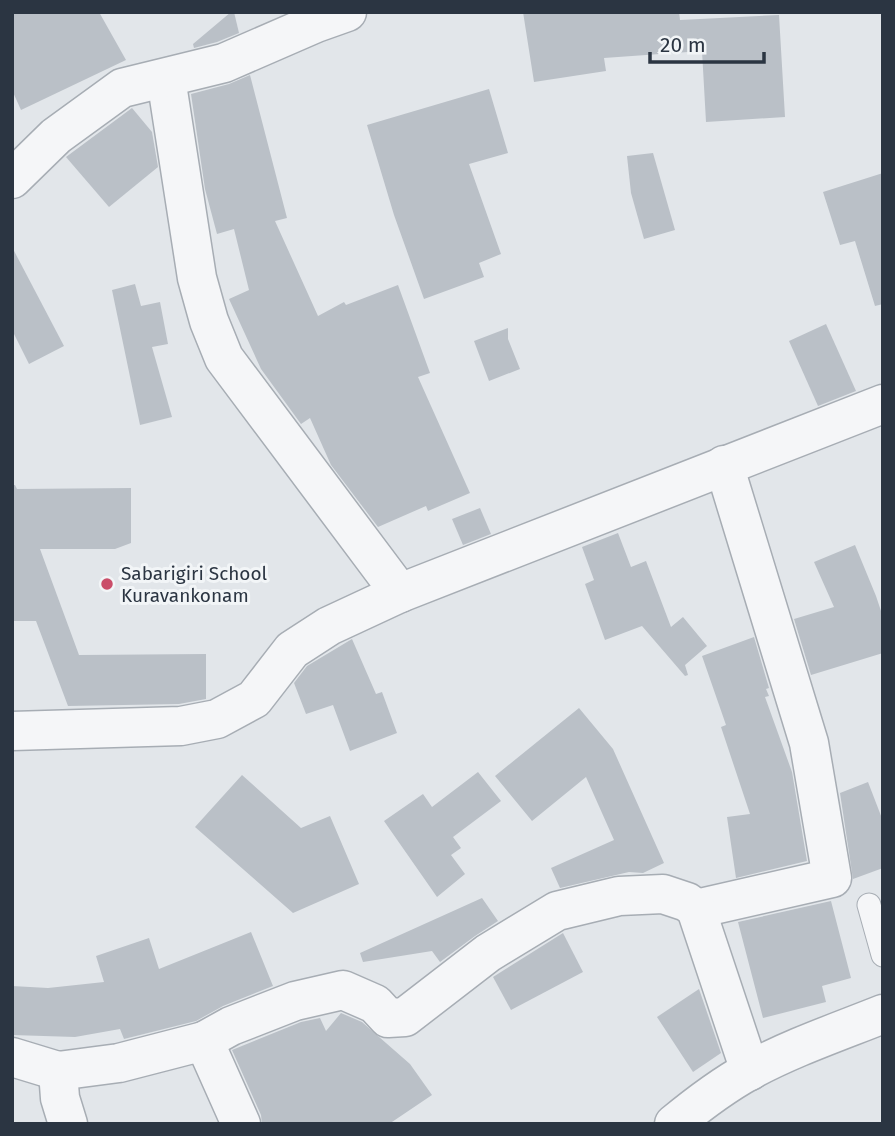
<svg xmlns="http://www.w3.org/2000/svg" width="895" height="1136" viewBox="0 0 895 1136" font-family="'Fira Sans',sans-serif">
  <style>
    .building { fill: #bac0c7 }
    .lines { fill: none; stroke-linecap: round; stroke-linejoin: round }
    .lane-casing { stroke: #a7adb4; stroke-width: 25 }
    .street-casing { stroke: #a7adb4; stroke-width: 41 }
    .lane { stroke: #f5f6f8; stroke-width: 23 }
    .street { stroke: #f5f6f8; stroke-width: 38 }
    .poi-dot { fill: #ca4d69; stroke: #f2f5f7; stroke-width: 2.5 }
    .labels { text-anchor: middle; stroke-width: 6; stroke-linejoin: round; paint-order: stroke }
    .poi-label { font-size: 19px; fill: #2b3542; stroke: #f2f5f7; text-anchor: start }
  </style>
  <rect width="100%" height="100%" fill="#e2e6ea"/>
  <!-- building -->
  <g class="building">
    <path d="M 12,12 L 99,12 L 126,60 L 21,110 L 12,90 Z"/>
    <path d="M 231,12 L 234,12 L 239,33 L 217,42 L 194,48 L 193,44 Z"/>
    <path d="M 523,12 L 679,12 L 680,20 L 779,15 L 785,117 L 706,122 L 702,51 L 604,58 L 606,71 L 534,82 Z"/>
    <path d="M 250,75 L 287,218 L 275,221 L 318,316 L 344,302 L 346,305 L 398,285 L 430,373 L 418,377 L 470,493 L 428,511 L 426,506 L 378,527 L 331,465 L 310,418 L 301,424 L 261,369 L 229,299 L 249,290 L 234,229 L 217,234 L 205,189 L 191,94 L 229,84 Z"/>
    <path d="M 489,89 L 508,153 L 469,164 L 501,254 L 479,263 L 484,277 L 424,299 L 394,215 L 367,125 Z"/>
    <path d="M 132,108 L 152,132 L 158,167 L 109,207 L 66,157 Z"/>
    <path d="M 653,153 L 675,230 L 644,239 L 631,193 L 627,156 Z"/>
    <path d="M 883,173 L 883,304 L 875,306 L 855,241 L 840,245 L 823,192 Z"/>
    <path d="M 12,247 L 64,346 L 29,364 L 12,330 Z"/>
    <path d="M 135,284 L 141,306 L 160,302 L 168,344 L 152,347 L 172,417 L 140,425 L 112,290 Z"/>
    <path d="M 826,324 L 856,391 L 818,406 L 789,341 Z"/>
    <path d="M 508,328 L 508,339 L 520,369 L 489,381 L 474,341 Z"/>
    <path d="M 12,485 L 15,485 L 17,489 L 131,488 L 131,543 L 115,549 L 40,549 L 79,655 L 206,654 L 206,699 L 179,704 L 68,706 L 36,621 L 12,621 Z"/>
    <path d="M 480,508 L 491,534 L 463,545 L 452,519 Z"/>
    <path d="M 618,533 L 631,567 L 646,561 L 671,627 L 683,617 L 707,646 L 685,665 L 688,675 L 685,676 L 642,626 L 605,640 L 585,584 L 594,580 L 582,547 Z"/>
    <path d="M 855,545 L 876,596 L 883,617 L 883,653 L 811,675 L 794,619 L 834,607 L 814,562 Z"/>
    <path d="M 754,637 L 769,688 L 766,689 L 769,696 L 765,697 L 792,772 L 807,861 L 736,878 L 727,817 L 750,814 L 721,727 L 726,725 L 702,656 Z"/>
    <path d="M 352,639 L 376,694 L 382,692 L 397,733 L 350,751 L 333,705 L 306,714 L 294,683 L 307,666 Z"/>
    <path d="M 579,708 L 613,749 L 664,863 L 643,873 L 629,872 L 560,888 L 551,868 L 614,840 L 586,777 L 532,821 L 495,776 Z"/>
    <path d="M 478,772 L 501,801 L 453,837 L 461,848 L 451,855 L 465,874 L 437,897 L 384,821 L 423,794 L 432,807 Z"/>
    <path d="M 242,775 L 301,828 L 330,816 L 359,884 L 293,913 L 195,827 Z"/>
    <path d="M 868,782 L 883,821 L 883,868 L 853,879 L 840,793 Z"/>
    <path d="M 482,898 L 498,921 L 475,936 L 440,962 L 432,951 L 363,962 L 360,953 Z"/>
    <path d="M 831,901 L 851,978 L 822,986 L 826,1002 L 763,1018 L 738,922 Z"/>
    <path d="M 251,932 L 273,986 L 223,1006 L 196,1021 L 124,1039 L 120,1029 L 75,1037 L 12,1035 L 12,986 L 48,988 L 104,982 L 96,956 L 149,938 L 159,969 Z"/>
    <path d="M 563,933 L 583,972 L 511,1010 L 493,977 Z"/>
    <path d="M 699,989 L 721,1053 L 693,1072 L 657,1017 Z"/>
    <path d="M 341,1013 L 362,1022 L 410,1064 L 432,1095 L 389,1124 L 262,1124 L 261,1115 L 232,1050 L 301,1022 L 320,1018 L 326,1031 Z"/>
  </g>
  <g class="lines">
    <!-- lane casing -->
    <g class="lane-casing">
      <path id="lane" d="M 869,905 L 883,955"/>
    </g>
    <!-- street casing -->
    <g class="street-casing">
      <g id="street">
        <path d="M 166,78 L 197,278 L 209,321 L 224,358 L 400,593"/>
        <path d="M 12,179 L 56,136 L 122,88 L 224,63 L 316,23 L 347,12"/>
        <path d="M 12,731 L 181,726 L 217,719 L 254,699 L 292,650 L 329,626 L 400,593 L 883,404"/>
        <path d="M 696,909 L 832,878 L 809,743 L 724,465"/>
        <path d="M 204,1041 L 231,1026 L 295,1001 L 343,990 L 375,1004 L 388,1018 L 405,1017 L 488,953 L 557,911 L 619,896 L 663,894 L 687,902 L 696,909 L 750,1071"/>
        <path d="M 12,1057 L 58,1071"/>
        <path d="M 68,1124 L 60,1098 L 58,1071 L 119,1063 L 204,1041 L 241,1124"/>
        <path d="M 674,1124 C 697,1105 722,1086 749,1071 C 791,1048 838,1032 883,1014"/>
      </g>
    </g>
    <!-- lane -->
    <use href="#lane" class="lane"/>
    <!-- street -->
    <use href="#street" class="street"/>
  </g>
  <!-- markers -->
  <circle class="poi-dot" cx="107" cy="584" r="7"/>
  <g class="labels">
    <!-- poi labels -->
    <g class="poi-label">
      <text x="121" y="580">Sabarigiri School<tspan x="121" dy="22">Kuravankonam</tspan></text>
    </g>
  </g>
  <!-- border -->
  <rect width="895" height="1136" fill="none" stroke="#2b3542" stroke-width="28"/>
  <!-- scale -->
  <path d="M650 52v10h114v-10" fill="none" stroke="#2b3542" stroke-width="3.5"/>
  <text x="660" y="52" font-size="21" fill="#2b3542" stroke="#f2f5f7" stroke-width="5" paint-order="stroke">20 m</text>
</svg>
